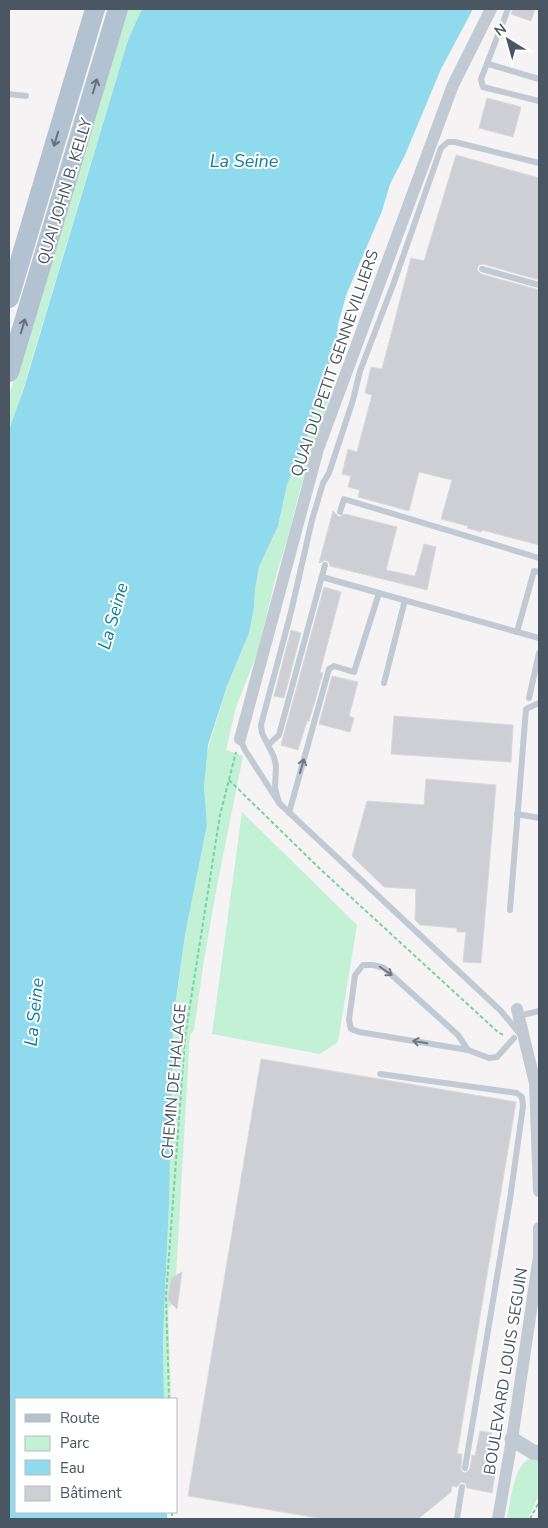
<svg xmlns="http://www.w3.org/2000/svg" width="548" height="1528" viewBox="0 0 548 1528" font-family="'Nunito Sans',sans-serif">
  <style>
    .green { fill: #c3f1d5 }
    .water { fill: #90daee }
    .building { fill: #cdcfd5; stroke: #d7d9de }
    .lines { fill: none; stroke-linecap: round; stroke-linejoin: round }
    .path { stroke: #7ad0a6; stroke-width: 2; stroke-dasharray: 4 2.5; stroke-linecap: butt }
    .service { stroke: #c1cad2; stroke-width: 6 }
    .minor { stroke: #c1cad2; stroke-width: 12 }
    .tertiary { stroke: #c1cad2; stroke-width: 15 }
    .primary { stroke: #b3c2d1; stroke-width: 20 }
    .oneway { stroke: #64717d }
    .oneway2 { stroke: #6e7983 }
    .labels { text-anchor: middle; stroke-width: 4; stroke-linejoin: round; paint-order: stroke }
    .street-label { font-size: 16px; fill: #4a5661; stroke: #fff }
    .water-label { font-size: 18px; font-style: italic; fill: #0c7c9b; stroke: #fff }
  </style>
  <rect width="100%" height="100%" fill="#f5f3f3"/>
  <!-- green -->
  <g class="green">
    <path d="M 126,9 L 143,9 L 128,40 L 17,409 L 9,430 L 9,396 Z"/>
    <path d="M 332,385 L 324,419 L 299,493 L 288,537 L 277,572 L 257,654 L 236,707 L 226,750 L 243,756 L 217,886 L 204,960 L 194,1030 L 190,1035 L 176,1275 L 171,1278 L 168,1300 L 172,1304 L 168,1309 L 171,1399 L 164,1399 L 163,1338 L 169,1204 L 172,1030 L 185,935 L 207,825 L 204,786 L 206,755 L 227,686 L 249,633 L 254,608 L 255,590 L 259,567 L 278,526 L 287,485 L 307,437 L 321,389 Z"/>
    <path d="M 242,812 L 357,925 L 338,1042 L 320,1054 L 212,1034 Z"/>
    <path d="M 531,1458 L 539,1458 L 539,1495 L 528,1519 L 507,1519 C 511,1502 513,1464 531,1458 Z"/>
  </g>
  <!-- water -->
  <path class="water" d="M 142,9 L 473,9 L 441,69 L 405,155 L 390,184 L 382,211 L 347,293 L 338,324 L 337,340 L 332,356 L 315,407 L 307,437 L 287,485 L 278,526 L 259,567 L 255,590 L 254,608 L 249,633 L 227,686 L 208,745 L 204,786 L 207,825 L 185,935 L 173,1021 L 169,1204 L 163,1338 L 164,1399 L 16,1399 L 16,1512 L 167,1512 L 167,1519 L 9,1519 L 9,430 L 23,391 L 128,40 Z"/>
  <!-- building -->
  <g class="building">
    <path d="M 513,9 L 535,9 L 531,21 L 511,14 Z"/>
    <path d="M 487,98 L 521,107 L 513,137 L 479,128 Z"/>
    <path d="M 456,155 L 539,178 L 539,280 L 483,264 L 479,265 L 477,270 L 481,274 L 539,290 L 539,545 L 482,530 L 481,532 L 467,528 L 468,526 L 441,519 L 452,480 L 419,472 L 409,511 L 358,497 L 360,490 L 348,487 L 351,476 L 342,474 L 348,449 L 357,452 L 372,395 L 365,393 L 371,367 L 382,369 L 411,258 L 424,261 Z"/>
    <path d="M 333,511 L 339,517 L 345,514 L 397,527 L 386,570 L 415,576 L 424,544 L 436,547 L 427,590 L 330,566 L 329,562 L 326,560 L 319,563 Z"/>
    <path d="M 324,587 L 341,592 L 320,672 L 323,673 L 309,721 L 307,721 L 298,750 L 281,745 Z"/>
    <path d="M 291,630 L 301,633 L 284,698 L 274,696 Z"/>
    <path d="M 332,676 L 358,682 L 349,716 L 354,718 L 350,732 L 319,724 Z"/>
    <path d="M 394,716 L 513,725 L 511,762 L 391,754 Z"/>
    <path d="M 426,779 L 496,785 L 481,963 L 463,962 L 466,932 L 457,932 L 457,928 L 420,925 L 415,920 L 416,889 L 384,887 L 352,856 L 367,801 L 424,805 Z"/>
    <path d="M 261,1059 L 516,1102 L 457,1454 L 462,1454 L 461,1470 L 464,1473 L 467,1472 L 470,1469 L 472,1455 L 475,1456 L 480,1431 L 492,1433 L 485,1472 L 495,1473 L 492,1493 L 467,1488 L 465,1483 L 461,1482 L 457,1487 L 452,1486 L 451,1492 L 418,1519 L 324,1519 L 188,1496 Z"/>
    <path d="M 182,1272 L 177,1309 L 168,1300 L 171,1278 Z"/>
  </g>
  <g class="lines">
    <!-- path -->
    <g class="path">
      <path d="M 229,780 L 318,867 L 499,1033 L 504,1035"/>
      <path d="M 169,1399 L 166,1297 L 185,1037 L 220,815 L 236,752"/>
      <path d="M 172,1512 L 172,1519"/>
      <path d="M 530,1519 L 539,1502"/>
    </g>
    <!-- service -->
    <g class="service">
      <path d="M 508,9 L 481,79 L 483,87 L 539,101"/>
      <path d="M 488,64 L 539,79"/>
      <path d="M 9,94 L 26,96"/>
      <path d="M 482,269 L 539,285"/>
      <path d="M 340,512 L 344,499 L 539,558"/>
      <path d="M 322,577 L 539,638"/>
      <path d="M 517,632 L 534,571 L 539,572"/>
      <path d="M 384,683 L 405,600"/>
      <path d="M 529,698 L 539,653"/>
      <path d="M 240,739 L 245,750 L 279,803 L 501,1011 L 520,1034"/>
      <path d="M 269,744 L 279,735 L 325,565"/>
      <path d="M 279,803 L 275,788 L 276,766 L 274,757 L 262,733 L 261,725 L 291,612 L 312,520 L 323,483 L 329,473 L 353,400 L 360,371 L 393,285 L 441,148 L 448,142 L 455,142 L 539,163"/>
      <path d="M 289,813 L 329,669 L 334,666 L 354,672 L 379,593"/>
      <path d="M 517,814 L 539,818"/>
      <path d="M 510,910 L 526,709 L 539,703"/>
      <path d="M 519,1016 L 539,1011"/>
      <path d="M 468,1050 L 458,1035 L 384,968 L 373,965 L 363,965 L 355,975 L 349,1020 L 351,1029 L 359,1032 L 468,1050 L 489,1058 L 497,1057 L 514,1038"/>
      <path d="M 380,1074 L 517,1093 L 522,1097 L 523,1106 L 510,1199 L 465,1468"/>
      <path d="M 457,1519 L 462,1487"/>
    </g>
    <!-- minor -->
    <g class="minor">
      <path d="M 240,739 L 318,449 L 453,85 L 491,9"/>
      <path d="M 517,1009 L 535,1083 L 539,1191"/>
      <path d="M 498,1519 L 512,1439 L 539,1256 L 539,1228"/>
    </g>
    <!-- tertiary -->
    <path class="tertiary" d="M 512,1439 L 533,1452 L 539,1453"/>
    <!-- primary -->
    <g class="primary">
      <path d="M 9,298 L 95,9"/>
      <path d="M 9,372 L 118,9"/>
    </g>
  </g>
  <!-- one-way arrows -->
  <defs><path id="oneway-shaft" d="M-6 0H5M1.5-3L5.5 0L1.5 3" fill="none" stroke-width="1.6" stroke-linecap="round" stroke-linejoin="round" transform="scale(1.25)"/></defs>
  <g class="oneway">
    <use href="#oneway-shaft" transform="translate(95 86) rotate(-73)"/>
    <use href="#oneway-shaft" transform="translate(56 139) rotate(107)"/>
    <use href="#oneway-shaft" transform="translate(23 326) rotate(-73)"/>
  </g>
  <g class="oneway2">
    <use href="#oneway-shaft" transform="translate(302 766) rotate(-74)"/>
    <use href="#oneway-shaft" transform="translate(386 971) rotate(35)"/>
    <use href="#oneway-shaft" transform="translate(420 1042) rotate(-170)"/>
  </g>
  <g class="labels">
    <!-- street labels -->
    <g class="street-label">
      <text transform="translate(64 191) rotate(-73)" y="6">QUAI JOHN B. KELLY</text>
      <text transform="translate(334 363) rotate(-71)" y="6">QUAI DU PETIT GENNEVILLIERS</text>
      <text transform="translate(173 1081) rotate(-85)" y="6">CHEMIN DE HALAGE</text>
      <text transform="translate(505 1371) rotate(-81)" y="6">BOULEVARD LOUIS SEGUIN</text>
    </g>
    <!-- water labels -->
    <g class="water-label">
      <text x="244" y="167">La Seine</text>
      <text transform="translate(113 616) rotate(-74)" y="6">La Seine</text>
      <text transform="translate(34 1012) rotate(-84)" y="6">La Seine</text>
    </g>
  </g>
  <!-- border -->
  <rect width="548" height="1528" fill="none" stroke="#4a5661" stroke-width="20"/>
  <!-- legend -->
  <rect x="15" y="1398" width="162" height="115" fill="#ffffff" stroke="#b7bbc0"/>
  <rect x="25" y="1414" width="25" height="8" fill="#b3c2d1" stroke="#b7bbc0"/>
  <text x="60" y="1423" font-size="15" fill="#4a5661">Route</text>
  <rect x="25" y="1436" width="25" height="15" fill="#c3f1d5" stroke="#b7bbc0"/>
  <text x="60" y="1448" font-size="15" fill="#4a5661">Parc</text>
  <rect x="25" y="1460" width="25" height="15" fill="#90daee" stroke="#b7bbc0"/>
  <text x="60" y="1473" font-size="15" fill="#4a5661">Eau</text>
  <rect x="25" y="1486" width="25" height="15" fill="#cdcfd5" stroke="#b7bbc0"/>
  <text x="60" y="1498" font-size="15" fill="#4a5661">Bâtiment</text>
  <!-- north arrow -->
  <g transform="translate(508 40) rotate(323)" stroke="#ffffff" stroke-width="4" paint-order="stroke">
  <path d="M0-4L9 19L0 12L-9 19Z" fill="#4a5661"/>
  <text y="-8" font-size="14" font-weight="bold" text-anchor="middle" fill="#4a5661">N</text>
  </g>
</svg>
